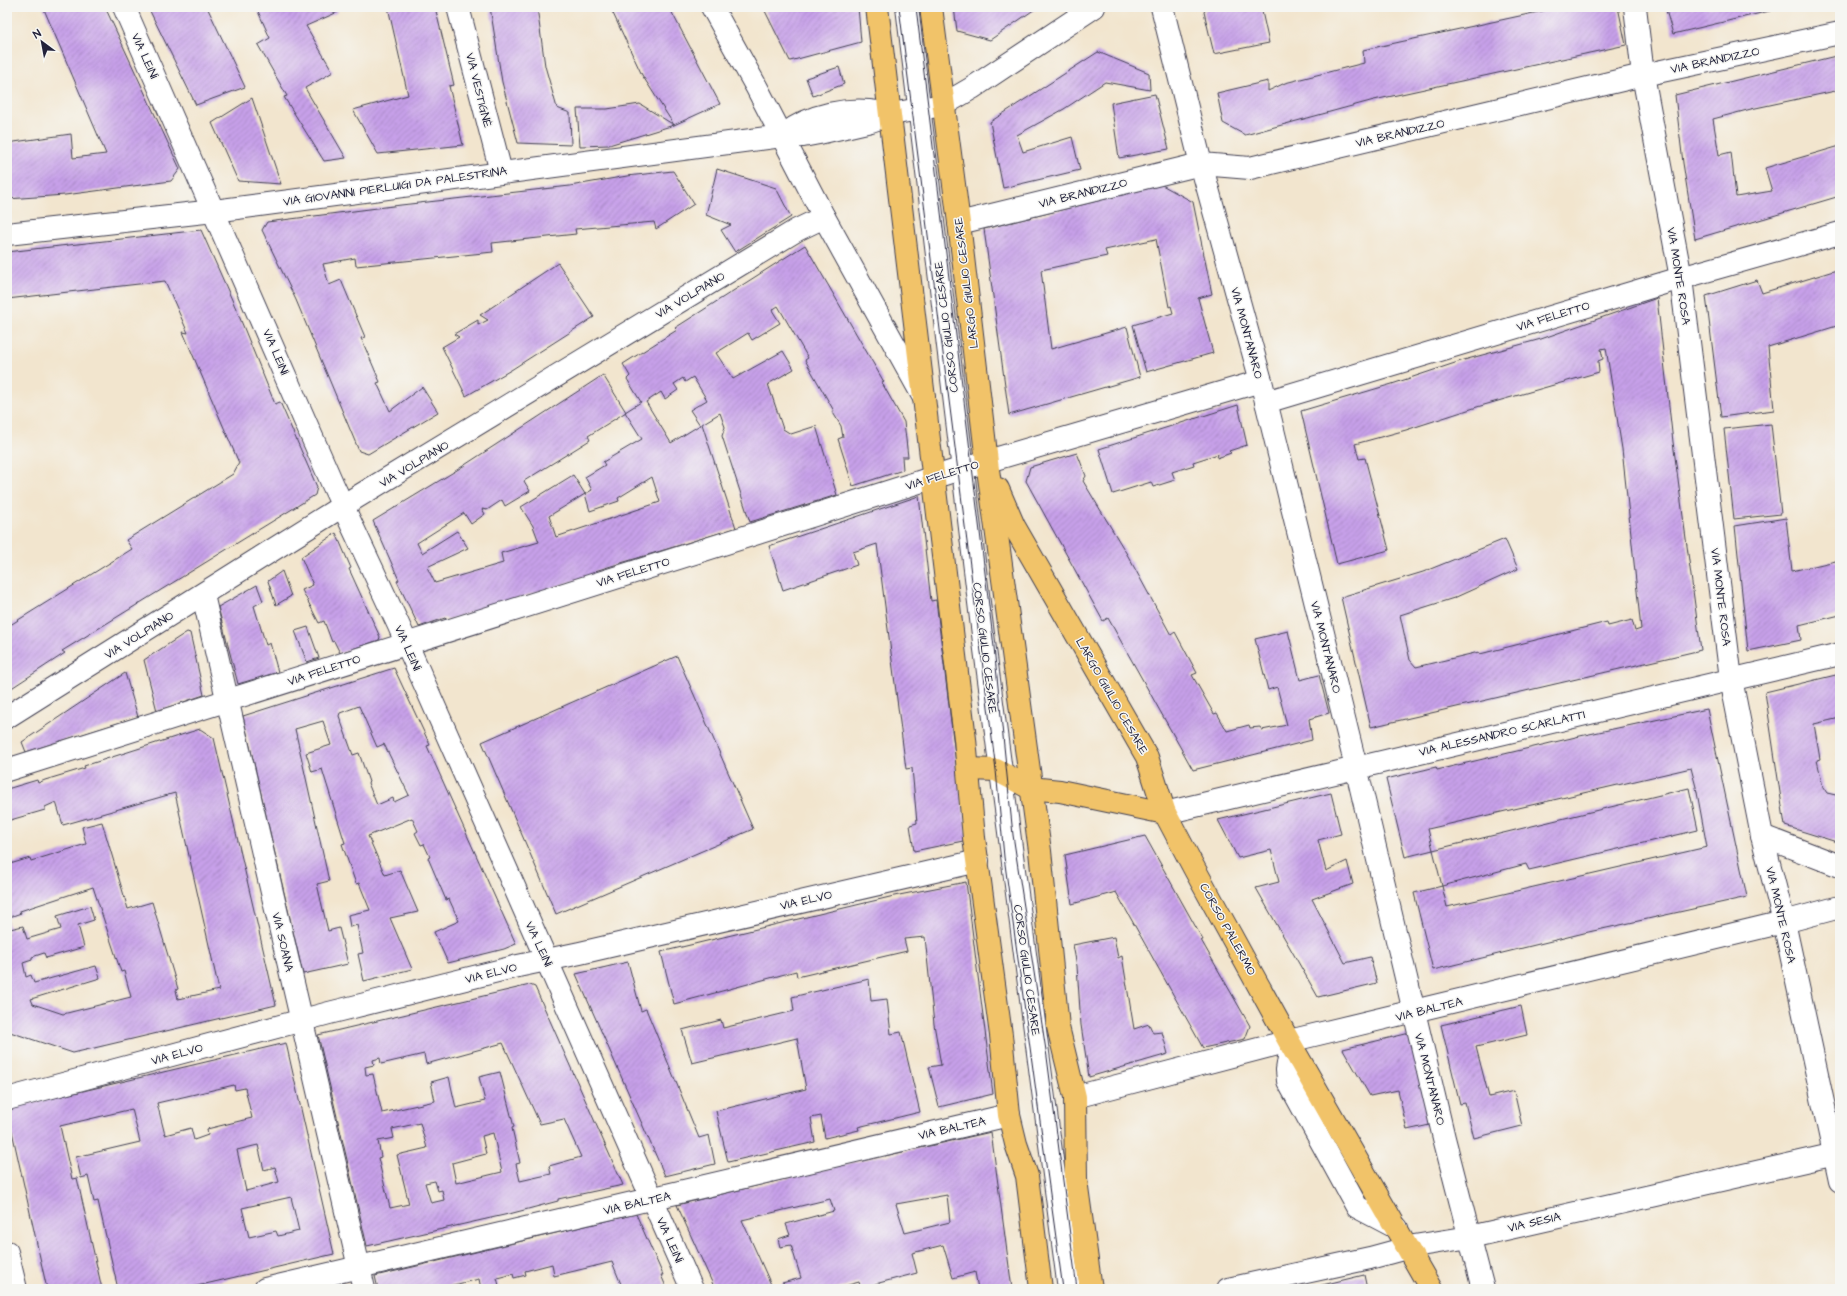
<svg xmlns="http://www.w3.org/2000/svg" width="1847" height="1296" viewBox="0 0 1847 1296" font-family="'Architects Daughter',sans-serif">
  <style>
    .building { fill: url(#building-hatch); fill-rule: evenodd }
    .lines { fill: none; stroke-linecap: round; stroke-linejoin: round }
    .minor-casing { stroke: #413f51; stroke-width: 24 }
    .major-casing { stroke: #413f51; stroke-width: 24 }
    .minor { stroke: #fff; stroke-width: 22 }
    .major { stroke: #f1c369; stroke-width: 22 }
    .tram { stroke: #22223b; stroke-width: 1 }
    .labels { text-anchor: middle; stroke-width: 3; stroke-linejoin: round; paint-order: stroke }
    .street-label { font-size: 12px; fill: #22223b; stroke: #f6f6f2 }
  </style>
  <defs>
    <pattern id="building-hatch" width="6" height="6" patternUnits="userSpaceOnUse"><rect width="6" height="6" fill="#c7a0e9"/><path d="M-1 1l2-2M0 6l6-6M5 7l2-2" fill="none" stroke="#a182be"/></pattern>
  </defs>
  <rect width="100%" height="100%" fill="#f6f6f2"/>
  <filter id="ink" filterUnits="userSpaceOnUse"><feTurbulence type="fractalNoise" baseFrequency=".025" numOctaves="2"/><feDisplacementMap in="SourceGraphic" scale="8" xChannelSelector="R" yChannelSelector="G"/><feConvolveMatrix kernelMatrix="1 2 1 2 8 2 1 2 1" color-interpolation-filters="sRGB"/></filter>
  <filter id="wash" filterUnits="userSpaceOnUse"><feTurbulence type="fractalNoise" baseFrequency=".012" numOctaves="4" result="noise"/><feDisplacementMap in="SourceGraphic" scale="16" xChannelSelector="R" yChannelSelector="G"/><feGaussianBlur stdDeviation="0.9" result="paint"/><feColorMatrix in="noise" values="0 0 0 0 0 0 0 0 0 0 0 0 0 0 0 0 0 1.4 0 .05"/><feComposite in="paint" operator="in"/></filter>
  <g filter="url(#wash)">
    <rect width="100%" height="100%" fill="#f2e5ce"/>
    <g id="blocks">
      <!-- building -->
      <g class="building">
        <path d="M 43,7 L 105,7 L 180,169 L 171,181 L 65,195 L 7,199 L 7,143 L 71,134 L 73,158 L 106,154 Z"/>
        <path d="M 148,7 L 207,7 L 245,87 L 196,105 Z"/>
        <path d="M 256,7 L 336,7 L 338,12 L 306,26 L 333,72 L 305,88 L 346,158 L 324,161 L 284,97 L 287,96 L 258,45 L 270,38 Z"/>
        <path d="M 388,7 L 435,7 L 454,85 L 449,86 L 463,145 L 378,154 L 353,110 L 408,95 Z"/>
        <path d="M 490,7 L 537,7 L 545,66 L 557,108 L 570,113 L 571,145 L 518,143 L 502,82 Z"/>
        <path d="M 610,7 L 669,7 L 720,104 L 674,125 L 609,145 L 580,146 L 577,109 L 607,109 L 640,104 L 674,125 L 642,75 Z"/>
        <path d="M 779,7 L 858,7 L 861,42 L 790,61 L 765,11 Z"/>
        <path d="M 954,7 L 1038,7 L 990,40 L 957,31 Z"/>
        <path d="M 1207,7 L 1261,7 L 1269,43 L 1214,54 L 1204,12 Z"/>
        <path d="M 1561,7 L 1618,7 L 1626,45 L 1374,100 L 1245,135 L 1223,123 L 1217,93 L 1268,81 L 1268,91 L 1285,83 L 1364,63 L 1363,50 Z"/>
        <path d="M 1665,7 L 1782,7 L 1782,8 L 1673,34 Z"/>
        <path d="M 1098,52 L 1149,73 L 1150,90 L 1105,82 L 1064,109 L 1017,135 L 1023,152 L 1072,137 L 1080,170 L 1003,188 L 990,122 Z"/>
        <path d="M 1840,55 L 1840,90 L 1751,109 L 1713,119 L 1719,155 L 1731,152 L 1736,197 L 1772,191 L 1765,168 L 1840,146 L 1840,196 L 1695,239 L 1683,163 L 1675,95 Z"/>
        <path d="M 839,67 L 844,84 L 813,96 L 806,78 Z"/>
        <path d="M 1155,94 L 1169,149 L 1119,158 L 1111,103 Z"/>
        <path d="M 252,98 L 281,184 L 238,181 L 212,123 Z"/>
        <path d="M 717,169 L 776,188 L 791,217 L 735,252 L 721,230 L 731,225 L 706,215 Z"/>
        <path d="M 673,171 L 694,204 L 656,229 L 654,222 L 575,229 L 576,234 L 492,243 L 493,252 L 356,266 L 355,258 L 323,264 L 329,285 L 341,280 L 365,337 L 361,338 L 380,382 L 377,383 L 390,411 L 422,387 L 438,412 L 368,454 L 359,451 L 296,300 L 262,230 L 267,222 L 401,205 L 570,186 L 627,176 Z"/>
        <path d="M 1162,185 L 1193,202 L 1212,294 L 1198,298 L 1213,353 L 1146,372 L 1133,325 L 1173,313 L 1171,306 L 1169,307 L 1156,239 L 1105,250 L 1107,256 L 1041,270 L 1051,349 L 1127,327 L 1140,377 L 1009,415 L 984,229 Z"/>
        <path d="M 201,230 L 237,311 L 275,404 L 280,402 L 317,487 L 315,495 L 62,651 L 65,653 L 7,691 L 7,627 L 132,549 L 126,540 L 233,474 L 239,463 L 183,332 L 188,333 L 165,281 L 7,299 L 7,252 Z"/>
        <path d="M 805,245 L 884,382 L 882,383 L 904,422 L 908,457 L 902,457 L 903,470 L 853,486 L 838,439 L 843,437 L 841,426 L 832,411 L 834,411 L 805,360 L 808,358 L 778,306 L 772,310 L 780,323 L 752,340 L 748,333 L 716,353 L 733,379 L 783,351 L 794,369 L 768,384 L 783,429 L 791,434 L 816,426 L 837,495 L 750,522 L 722,436 L 725,427 L 720,413 L 702,424 L 736,528 L 595,571 L 596,574 L 447,620 L 445,618 L 419,627 L 397,581 L 399,580 L 373,521 L 457,470 L 603,375 L 626,412 L 588,436 L 590,440 L 524,481 L 530,491 L 505,506 L 502,500 L 487,510 L 482,509 L 485,514 L 471,524 L 464,513 L 417,543 L 422,553 L 457,531 L 468,548 L 427,567 L 435,583 L 503,563 L 501,553 L 539,542 L 533,526 L 521,507 L 573,475 L 585,494 L 549,516 L 556,537 L 660,502 L 652,477 L 618,498 L 619,501 L 590,511 L 585,494 L 592,490 L 585,477 L 605,465 L 603,462 L 642,439 L 625,412 L 641,402 L 627,379 L 630,376 L 623,364 L 677,330 L 675,328 ZM 693,377 L 707,400 L 690,410 L 700,425 L 671,443 L 646,402 L 661,392 L 665,399 L 678,390 L 674,384 L 683,378 L 685,382 Z"/>
        <path d="M 558,263 L 594,317 L 511,370 L 466,396 L 442,347 L 459,337 L 454,334 L 478,320 L 478,325 L 488,320 L 480,315 Z"/>
        <path d="M 1840,269 L 1840,325 L 1768,347 L 1774,410 L 1721,417 L 1706,296 L 1757,280 L 1762,293 Z"/>
        <path d="M 1657,298 L 1673,442 L 1701,650 L 1371,727 L 1341,597 L 1423,572 L 1505,539 L 1518,569 L 1454,598 L 1400,615 L 1410,660 L 1416,667 L 1479,652 L 1480,654 L 1607,622 L 1608,626 L 1632,620 L 1635,631 L 1641,629 L 1622,449 L 1606,348 L 1601,349 L 1603,359 L 1598,361 L 1599,372 L 1477,407 L 1406,430 L 1355,444 L 1359,459 L 1365,458 L 1389,550 L 1337,564 L 1301,411 L 1392,384 L 1464,360 L 1541,339 Z"/>
        <path d="M 1238,405 L 1247,445 L 1229,451 L 1231,453 L 1217,458 L 1218,454 L 1193,462 L 1194,465 L 1172,472 L 1175,480 L 1153,487 L 1151,482 L 1113,494 L 1099,449 Z"/>
        <path d="M 1771,424 L 1781,514 L 1734,519 L 1724,429 Z"/>
        <path d="M 1077,453 L 1086,476 L 1083,481 L 1128,556 L 1171,635 L 1175,632 L 1197,673 L 1192,675 L 1214,714 L 1217,713 L 1227,731 L 1249,725 L 1250,728 L 1260,727 L 1262,730 L 1287,725 L 1277,687 L 1268,690 L 1255,639 L 1288,631 L 1300,680 L 1319,675 L 1329,713 L 1309,719 L 1312,740 L 1193,770 L 1108,618 L 1103,621 L 1026,481 L 1030,467 Z"/>
        <path d="M 919,496 L 931,601 L 936,600 L 956,763 L 968,840 L 914,851 L 910,825 L 917,823 L 912,768 L 906,769 L 877,544 L 853,552 L 857,565 L 783,590 L 769,546 Z"/>
        <path d="M 1786,518 L 1792,571 L 1840,560 L 1840,615 L 1799,625 L 1801,640 L 1748,651 L 1735,526 Z"/>
        <path d="M 336,533 L 351,568 L 349,569 L 380,637 L 379,640 L 340,653 L 334,641 L 332,642 L 324,621 L 319,623 L 302,590 L 313,585 L 301,557 Z"/>
        <path d="M 282,571 L 291,596 L 276,605 L 268,581 Z"/>
        <path d="M 257,585 L 263,601 L 254,606 L 266,645 L 270,643 L 278,672 L 238,684 L 218,607 Z"/>
        <path d="M 308,627 L 319,658 L 307,662 L 295,631 Z"/>
        <path d="M 187,632 L 190,633 L 204,695 L 157,711 L 144,660 Z"/>
        <path d="M 677,656 L 753,829 L 556,914 L 482,742 Z"/>
        <path d="M 394,668 L 430,745 L 427,746 L 516,944 L 504,949 L 448,963 L 434,932 L 459,921 L 449,899 L 446,900 L 428,858 L 430,857 L 424,844 L 421,845 L 415,833 L 418,831 L 412,818 L 368,836 L 385,875 L 400,870 L 418,912 L 390,918 L 412,969 L 364,981 L 358,954 L 363,953 L 357,925 L 350,927 L 348,915 L 370,910 L 359,883 L 356,884 L 342,844 L 345,843 L 322,769 L 312,772 L 306,753 L 331,745 L 323,721 L 295,729 L 329,881 L 317,884 L 328,931 L 339,928 L 348,964 L 303,974 L 243,716 ZM 359,706 L 377,747 L 384,744 L 409,795 L 394,802 L 393,798 L 377,805 L 368,783 L 369,782 L 359,753 L 353,755 L 339,716 L 340,713 Z"/>
        <path d="M 125,673 L 138,717 L 26,752 L 22,742 Z"/>
        <path d="M 1840,674 L 1840,718 L 1814,724 L 1820,759 L 1817,760 L 1823,787 L 1827,793 L 1840,796 L 1840,843 L 1785,826 L 1765,692 Z"/>
        <path d="M 1707,709 L 1747,897 L 1584,933 L 1433,970 L 1414,893 L 1442,886 L 1447,907 L 1707,847 L 1696,787 L 1691,768 L 1428,829 L 1433,850 L 1689,788 L 1698,830 L 1529,870 L 1526,864 L 1442,886 L 1433,850 L 1405,857 L 1386,779 L 1436,767 L 1437,770 L 1580,736 Z"/>
        <path d="M 200,729 L 214,738 L 276,1005 L 73,1053 L 7,1031 L 7,920 L 10,929 L 23,926 L 27,939 L 61,929 L 57,916 L 90,906 L 94,920 L 78,925 L 84,947 L 46,958 L 44,953 L 32,957 L 32,960 L 23,963 L 25,972 L 26,977 L 31,975 L 34,983 L 96,966 L 100,978 L 31,999 L 33,1004 L 63,1014 L 131,997 L 124,971 L 121,972 L 93,887 L 20,911 L 21,913 L 7,918 L 7,868 L 10,867 L 10,864 L 30,858 L 31,861 L 86,844 L 82,827 L 102,822 L 128,909 L 152,902 L 178,989 L 176,990 L 178,999 L 219,990 L 175,793 L 63,825 L 56,802 L 45,807 L 45,810 L 7,821 L 7,789 L 37,780 L 38,783 L 45,780 L 85,768 L 84,766 Z"/>
        <path d="M 1331,793 L 1341,834 L 1318,840 L 1326,871 L 1347,861 L 1353,884 L 1312,899 L 1345,963 L 1370,957 L 1377,983 L 1318,997 L 1256,888 L 1279,882 L 1271,850 L 1238,858 L 1218,820 Z"/>
        <path d="M 1145,836 L 1203,940 L 1201,940 L 1250,1026 L 1245,1039 L 1203,1048 L 1116,892 L 1072,904 L 1065,855 Z"/>
        <path d="M 966,882 L 993,1094 L 939,1107 L 929,1067 L 941,1065 L 934,1024 L 925,937 L 904,939 L 907,951 L 797,977 L 796,971 L 674,1004 L 661,952 L 894,896 Z"/>
        <path d="M 1114,937 L 1118,958 L 1122,956 L 1134,1029 L 1149,1024 L 1153,1033 L 1162,1032 L 1168,1054 L 1089,1077 L 1081,1025 L 1077,966 L 1073,945 Z"/>
        <path d="M 628,962 L 641,1011 L 646,1009 L 699,1138 L 709,1135 L 715,1164 L 665,1176 L 576,974 Z"/>
        <path d="M 869,979 L 871,1001 L 887,999 L 891,1034 L 901,1032 L 920,1112 L 858,1127 L 859,1130 L 825,1138 L 821,1116 L 811,1118 L 815,1142 L 728,1162 L 716,1111 L 806,1089 L 797,1038 L 692,1063 L 682,1030 L 721,1020 L 723,1028 L 794,1011 L 792,997 Z"/>
        <path d="M 530,985 L 535,987 L 623,1185 L 558,1199 L 558,1201 L 513,1213 L 367,1246 L 318,1035 ZM 503,1043 L 540,1124 L 564,1119 L 581,1157 L 549,1166 L 551,1174 L 520,1181 L 516,1164 L 520,1163 L 512,1128 L 514,1127 L 500,1072 L 479,1077 L 485,1101 L 456,1108 L 449,1077 L 431,1082 L 435,1101 L 382,1113 L 373,1074 L 366,1075 L 365,1067 L 374,1065 L 373,1060 L 380,1058 L 381,1064 L 424,1054 L 426,1064 ZM 420,1123 L 427,1148 L 397,1155 L 409,1204 L 390,1208 L 378,1158 L 381,1157 L 378,1141 L 394,1138 L 392,1129 ZM 493,1133 L 502,1172 L 456,1183 L 452,1163 L 486,1154 L 482,1136 ZM 435,1181 L 438,1191 L 442,1190 L 444,1200 L 431,1203 L 425,1183 Z"/>
        <path d="M 1521,1006 L 1527,1035 L 1476,1047 L 1489,1097 L 1514,1091 L 1522,1126 L 1474,1138 L 1465,1103 L 1460,1104 L 1441,1025 Z"/>
        <path d="M 1414,1032 L 1434,1124 L 1407,1130 L 1398,1090 L 1370,1096 L 1343,1049 Z"/>
        <path d="M 286,1043 L 334,1254 L 184,1289 L 118,1289 L 98,1201 L 94,1202 L 88,1176 L 81,1178 L 76,1157 L 140,1142 L 132,1109 L 60,1126 L 72,1179 L 77,1178 L 102,1289 L 47,1289 L 7,1109 ZM 234,1085 L 235,1090 L 245,1088 L 252,1118 L 207,1129 L 208,1135 L 194,1140 L 191,1128 L 165,1135 L 157,1103 ZM 258,1145 L 264,1170 L 275,1167 L 279,1182 L 246,1191 L 237,1150 ZM 291,1197 L 299,1231 L 278,1236 L 276,1231 L 249,1237 L 242,1208 Z"/>
        <path d="M 991,1132 L 1012,1289 L 978,1289 L 975,1272 L 953,1278 L 943,1245 L 912,1253 L 917,1273 L 875,1284 L 877,1289 L 861,1289 L 859,1282 L 834,1289 L 784,1289 L 782,1283 L 801,1278 L 791,1245 L 780,1247 L 778,1239 L 790,1235 L 786,1224 L 834,1211 L 830,1199 L 742,1220 L 773,1289 L 715,1289 L 677,1205 L 884,1155 L 885,1156 ZM 947,1195 L 950,1222 L 905,1233 L 896,1204 Z"/>
        <path d="M 636,1214 L 663,1275 L 661,1275 L 667,1289 L 623,1289 L 612,1262 L 554,1276 L 552,1264 L 525,1271 L 526,1275 L 514,1278 L 513,1274 L 497,1278 L 500,1289 L 481,1289 L 479,1279 L 449,1286 L 450,1289 L 378,1289 L 375,1276 Z"/>
        <path d="M 1364,1275 L 1367,1289 L 1310,1289 L 1310,1288 Z"/>
        <path d="M 341,1284 L 342,1289 L 323,1289 L 323,1288 Z"/>
      </g>
    </g>
  </g>
  <g filter="url(#ink)">
    <use href="#blocks" fill-opacity="0" stroke="#413f51" stroke-width="1"/>
    <g class="lines">
      <!-- minor casing -->
      <g class="minor-casing">
        <g id="minor">
          <path d="M 124,7 L 333,485 L 398,624 L 692,1289"/>
          <path d="M 458,7 L 501,172"/>
          <path d="M 712,7 L 757,88 L 824,217 L 924,398"/>
          <path d="M 907,7 L 981,619 L 1069,1289"/>
          <path d="M 1162,7 L 1201,164 L 1261,381 L 1356,767 L 1444,1138 L 1483,1289"/>
          <path d="M 1635,7 L 1643,75 L 1681,278 L 1731,679 L 1762,836 L 1784,922 L 1840,1181"/>
          <path d="M 785,134 C 810,114 848,107 879,112"/>
          <path d="M 959,223 L 1201,164 L 1250,168 L 1643,75 L 1840,33"/>
          <path d="M 7,234 L 214,211 L 782,136 L 803,136 L 819,133 L 871,121 L 891,114 L 943,105 L 972,88 L 1094,7"/>
          <path d="M 1266,402 L 1681,278 L 1840,233"/>
          <path d="M 203,595 L 364,1289"/>
          <path d="M 7,717 L 344,505 L 797,230 L 824,217"/>
          <path d="M 7,770 L 957,470 L 1261,381"/>
          <path d="M 1165,813 L 1840,654"/>
          <path d="M 1762,836 L 1840,866"/>
          <path d="M 1291,1045 L 1287,1070 L 1288,1081 L 1357,1207 L 1397,1228"/>
          <path d="M 1075,1097 L 1289,1041 L 1784,922 L 1840,907"/>
          <path d="M 7,1099 L 329,1013 L 518,966 L 580,953 L 978,861"/>
          <path d="M 7,1252 L 16,1289"/>
          <path d="M 265,1289 L 1009,1115"/>
          <path d="M 1228,1289 L 1370,1258 L 1414,1246 L 1470,1237 L 1840,1153"/>
        </g>
      </g>
      <!-- major casing -->
      <g class="major-casing">
        <g id="major">
          <path d="M 877,7 L 965,739 L 974,838 L 1001,1035 L 1009,1115 L 1016,1144 L 1027,1176 L 1041,1289"/>
          <path d="M 931,7 L 959,223 L 987,462 L 1040,851 L 1058,1027 L 1075,1097 L 1076,1180 L 1091,1289"/>
          <path d="M 998,489 L 1014,526 L 1147,757 L 1165,813 L 1194,868 L 1291,1045 L 1431,1289"/>
          <path d="M 969,769 L 996,770 L 1030,788 L 1060,791 L 1165,813"/>
        </g>
      </g>
      <!-- minor -->
      <use href="#minor" class="minor"/>
      <!-- major -->
      <use href="#major" class="major"/>
      <!-- tram -->
      <g class="tram">
        <path d="M 899,7 L 996,770 L 1004,857 L 1063,1289"/>
        <path d="M 916,7 L 994,647 L 1013,835 L 1047,1057 L 1077,1289"/>
      </g>
    </g>
  </g>
  <g class="labels">
    <!-- street labels -->
    <g class="street-label">
      <text transform="translate(145 56) rotate(66)" y="4">VIA LEINÌ</text>
      <text transform="translate(1715 60) rotate(-12)" y="4">VIA BRANDIZZO</text>
      <text transform="translate(479 90) rotate(76)" y="4">VIA VESTIGNÈ</text>
      <text transform="translate(1400 133) rotate(-13)" y="4">VIA BRANDIZZO</text>
      <text transform="translate(395 186) rotate(-8)" y="4">VIA GIOVANNI PIERLUIGI DA PALESTRINA</text>
      <text transform="translate(1083 193) rotate(-14)" y="4">VIA BRANDIZZO</text>
      <text transform="translate(1679 276) rotate(81)" y="4">VIA MONTE ROSA</text>
      <text transform="translate(966 283) rotate(-97)" y="4">LARGO GIULIO CESARE</text>
      <text transform="translate(690 295) rotate(-31)" y="4">VIA VOLPIANO</text>
      <text transform="translate(1553 316) rotate(-17)" y="4">VIA FELETTO</text>
      <text transform="translate(946 327) rotate(-97)" y="4">CORSO GIULIO CESARE</text>
      <text transform="translate(1247 333) rotate(75)" y="4">VIA MONTANARO</text>
      <text transform="translate(276 352) rotate(67)" y="4">VIA LEINÌ</text>
      <text transform="translate(414 464) rotate(-31)" y="4">VIA VOLPIANO</text>
      <text transform="translate(942 475) rotate(-17)" y="4">VIA FELETTO</text>
      <text transform="translate(633 572) rotate(-17)" y="4">VIA FELETTO</text>
      <text transform="translate(1721 597) rotate(83)" y="4">VIA MONTE ROSA</text>
      <text transform="translate(139 635) rotate(-32)" y="4">VIA VOLPIANO</text>
      <text transform="translate(1326 647) rotate(76)" y="4">VIA MONTANARO</text>
      <text transform="translate(408 648) rotate(66)" y="4">VIA LEINÌ</text>
      <text transform="translate(985 648) rotate(83)" y="4">CORSO GIULIO CESARE</text>
      <text transform="translate(324 670) rotate(-18)" y="4">VIA FELETTO</text>
      <text transform="translate(1112 696) rotate(60)" y="4">LARGO GIULIO CESARE</text>
      <text transform="translate(1502 733) rotate(-13)" y="4">VIA ALESSANDRO SCARLATTI</text>
      <text transform="translate(806 900) rotate(-13)" y="4">VIA ELVO</text>
      <text transform="translate(1781 915) rotate(77)" y="4">VIA MONTE ROSA</text>
      <text transform="translate(1228 929) rotate(61)" y="4">CORSO PALERMO</text>
      <text transform="translate(283 942) rotate(77)" y="4">VIA SOANA</text>
      <text transform="translate(539 944) rotate(65)" y="4">VIA LEINÌ</text>
      <text transform="translate(1027 970) rotate(82)" y="4">CORSO GIULIO CESARE</text>
      <text transform="translate(491 973) rotate(-14)" y="4">VIA ELVO</text>
      <text transform="translate(1429 1009) rotate(-14)" y="4">VIA BALTEA</text>
      <text transform="translate(177 1054) rotate(-15)" y="4">VIA ELVO</text>
      <text transform="translate(1430 1079) rotate(76)" y="4">VIA MONTANARO</text>
      <text transform="translate(952 1128) rotate(-13)" y="4">VIA BALTEA</text>
      <text transform="translate(637 1203) rotate(-13)" y="4">VIA BALTEA</text>
      <text transform="translate(1534 1222) rotate(-13)" y="4">VIA SESIA</text>
      <text transform="translate(670 1240) rotate(66)" y="4">VIA LEINÌ</text>
    </g>
  </g>
  <!-- margin -->
  <rect width="1847" height="1296" fill="none" stroke="#f6f6f2" stroke-width="24"/>
  <!-- north arrow -->
  <g transform="translate(42 42) rotate(328)" stroke="#f6f6f2" stroke-width="3" paint-order="stroke">
  <path d="M0-3L7 15L0 10L-7 15Z" fill="#22223b"/>
  <text y="-6" font-size="11" font-weight="bold" text-anchor="middle" fill="#22223b">N</text>
  </g>
</svg>
